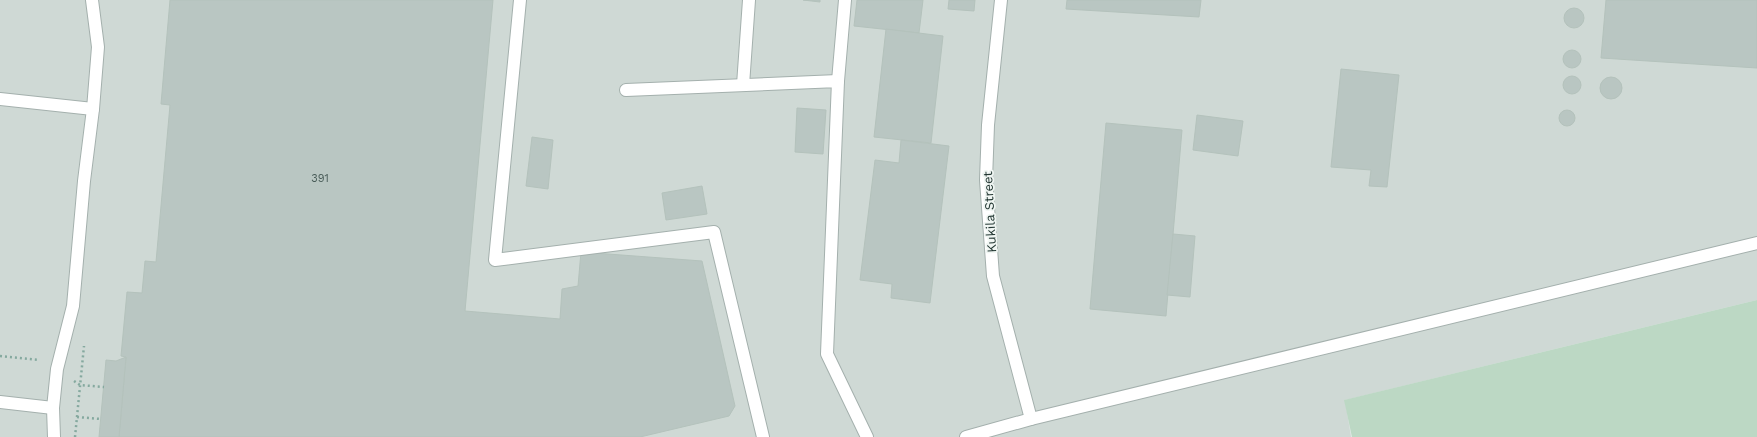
<svg xmlns="http://www.w3.org/2000/svg" width="1757" height="437" viewBox="0 0 1757 437" font-family="'Work Sans',sans-serif">
  <style>
    .built { fill: #cfd9d5 }
    .green { fill: #bcd8c4 }
    .building { fill: #b9c6c2; stroke: #b4c2bc }
    .lines { fill: none; stroke-linecap: round; stroke-linejoin: round }
    .minor-casing { stroke: #a4b0ad; stroke-width: 14 }
    .path { stroke: #85a99f; stroke-width: 2.5; stroke-dasharray: 2 3; stroke-linecap: butt }
    .minor { stroke: #fff; stroke-width: 12 }
    .labels { text-anchor: middle; stroke-width: 3.5; stroke-linejoin: round; paint-order: stroke }
    .number-label { font-size: 11px; fill: #485b57 }
    .street-label { font-size: 13px; fill: #233733; stroke: #f0f6f3 }
  </style>
  <rect width="100%" height="100%" fill="#e0e9e6"/>
  <!-- built -->
  <path class="built" d="M 0,0 L 1757,0 L 1757,300 L 1345,400 L 1351,437 L 0,437 Z"/>
  <!-- green -->
  <path class="green" d="M 1757,300 L 1757,437 L 1352,437 L 1344,400 Z"/>
  <!-- building -->
  <g class="building">
    <path d="M 170,0 L 493,0 L 465,311 L 560,319 L 562,289 L 578,286 L 581,252 L 702,261 L 735,406 L 729,416 L 640,437 L 119,437 L 126,357 L 121,356 L 127,292 L 142,293 L 145,261 L 156,262 L 170,105 L 161,104 Z"/>
    <path d="M 803,0 L 820,0 L 820,2 Z"/>
    <path d="M 857,0 L 923,0 L 919,33 L 854,26 Z"/>
    <path d="M 949,0 L 975,0 L 974,11 L 948,9 Z"/>
    <path d="M 1067,0 L 1201,0 L 1199,17 L 1066,9 Z"/>
    <path d="M 1606,0 L 1757,0 L 1757,68 L 1601,58 Z"/>
    <circle cx="1574" cy="18" r="10"/>
    <path d="M 886,29 L 943,36 L 931,143 L 874,137 Z"/>
    <circle cx="1572" cy="59" r="9"/>
    <path d="M 1341,69 L 1399,75 L 1387,187 L 1369,186 L 1371,170 L 1331,167 Z"/>
    <circle cx="1572" cy="85" r="9"/>
    <circle cx="1611" cy="88" r="11"/>
    <path d="M 797,108 L 826,110 L 823,154 L 795,152 Z"/>
    <circle cx="1567" cy="118" r="8"/>
    <path d="M 1197,115 L 1243,121 L 1238,156 L 1193,150 Z"/>
    <path d="M 1106,123 L 1182,130 L 1166,316 L 1090,309 Z"/>
    <path d="M 532,137 L 553,140 L 548,189 L 526,186 Z"/>
    <path d="M 901,140 L 949,146 L 930,303 L 891,298 L 892,284 L 860,280 L 875,160 L 899,163 Z"/>
    <path d="M 702,186 L 707,214 L 666,220 L 662,193 Z"/>
    <path d="M 1173,234 L 1195,236 L 1190,297 L 1167,295 Z"/>
    <path d="M 126,357 L 119,437 L 99,437 L 106,360 L 116,361 Z"/>
  </g>
  <g class="lines">
    <!-- minor casing -->
    <g class="minor-casing">
      <g id="minor">
        <path d="M 520,0 L 495,260 L 714,232 L 763,437"/>
        <path d="M 1001,0 L 988,125 L 986,180 L 993,276 L 1031,419"/>
        <path d="M 838,81 L 845,0"/>
        <path d="M 743,85 L 749,0"/>
        <path d="M 626,90 L 838,81 L 827,354 L 867,437"/>
        <path d="M 0,99 L 93,109"/>
        <path d="M 0,402 L 53,408"/>
        <path d="M 54,437 L 53,408 L 57,369 L 73,306 L 84,181 L 93,109 L 98,47 L 92,0"/>
        <path d="M 966,437 L 1031,419 L 1757,243"/>
      </g>
    </g>
    <!-- path -->
    <g class="path">
      <path d="M 0,356 L 39,360"/>
      <path d="M 74,381 L 80,385 L 104,387"/>
      <path d="M 77,417 L 101,419"/>
      <path d="M 75,437 L 84,346"/>
    </g>
    <!-- minor -->
    <use href="#minor" class="minor"/>
  </g>
  <g class="labels">
    <!-- number labels -->
    <g class="number-label">
      <text x="320" y="182">391</text>
    </g>
    <!-- street labels -->
    <g class="street-label">
      <text transform="translate(989 212) rotate(-93)" y="5">Kukila Street</text>
    </g>
  </g>
</svg>
